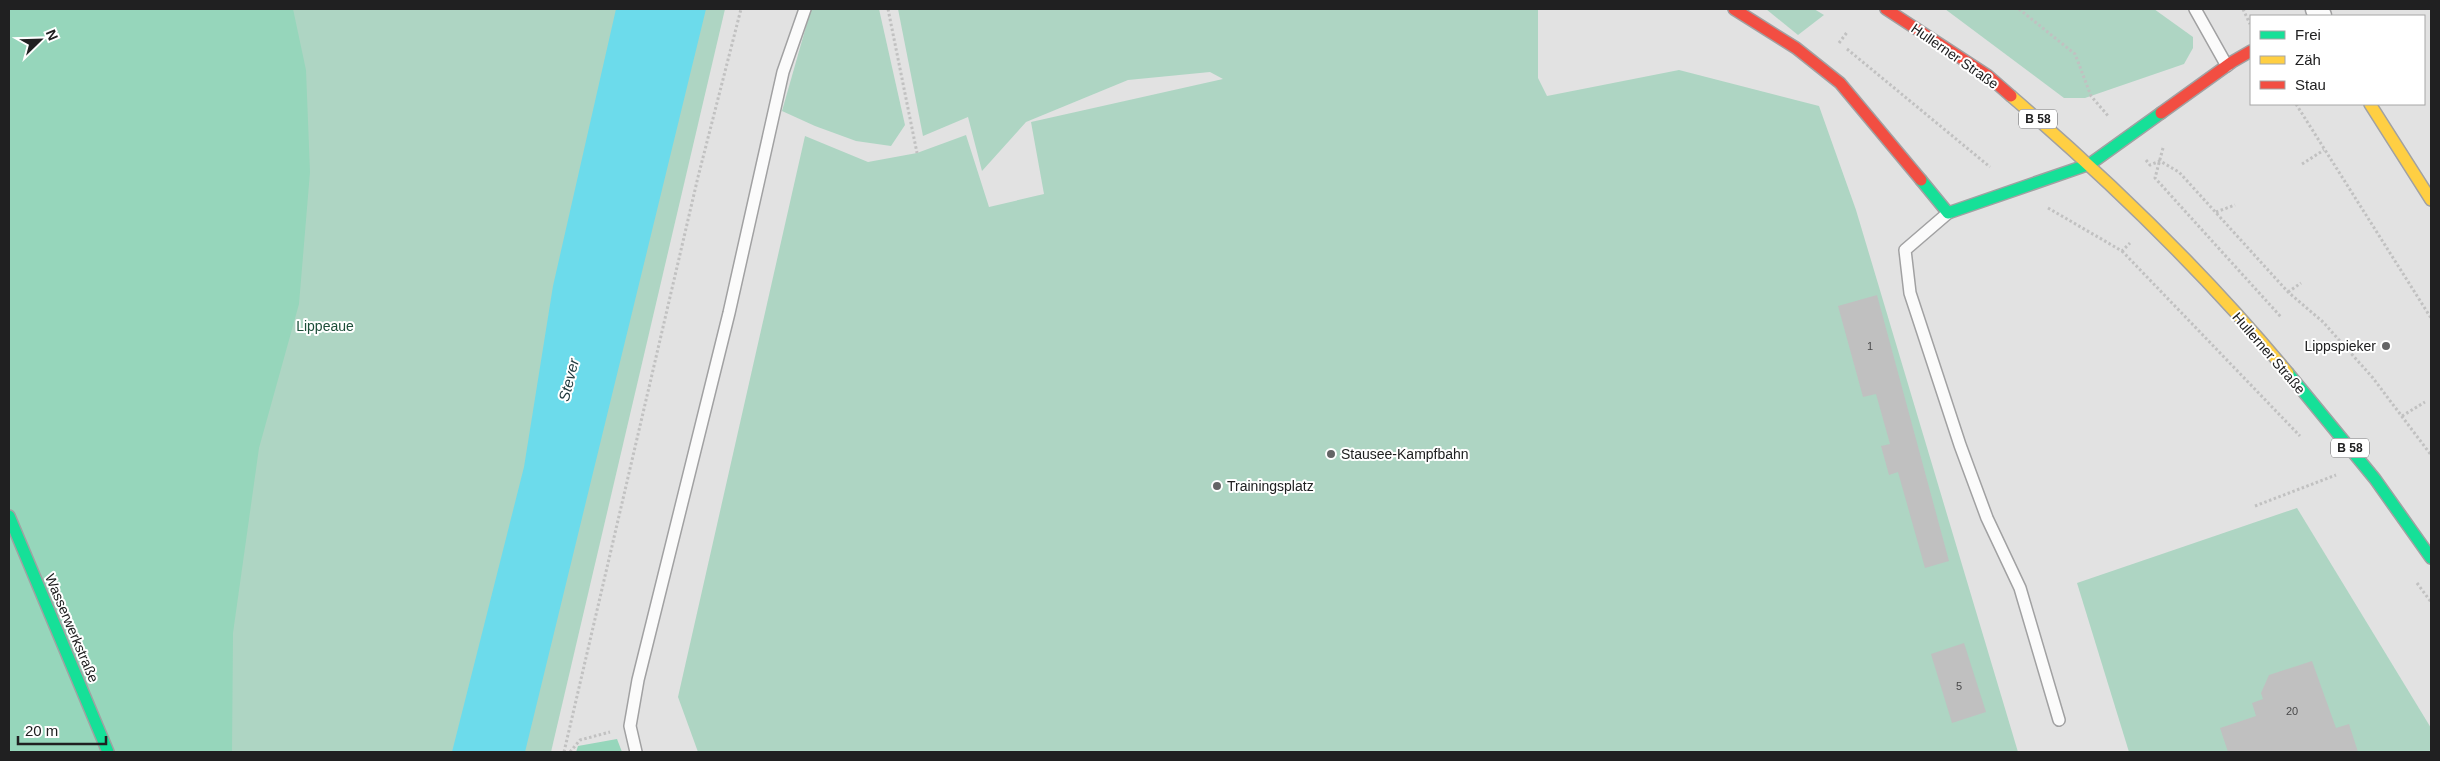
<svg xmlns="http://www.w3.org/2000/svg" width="2440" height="761" viewBox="0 0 2440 761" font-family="Helvetica,sans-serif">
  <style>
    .green { fill: #aed5c3 }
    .forest { fill: #96d6bb }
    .water { fill: #6cdbeb }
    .building { fill: #c0c0c0 }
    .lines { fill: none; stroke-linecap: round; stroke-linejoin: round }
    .lane-casing { stroke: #a1a1a2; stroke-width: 14 }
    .street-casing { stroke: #a1a1a2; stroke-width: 25 }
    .fast-casing { stroke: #a1a1a2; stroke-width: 14 }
    .slow-casing { stroke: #a1a1a2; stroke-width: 14 }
    .jam-casing { stroke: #a1a1a2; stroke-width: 14 }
    .path { stroke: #c1c1c1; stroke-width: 3; stroke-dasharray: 2.5 2.5; stroke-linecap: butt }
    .lane { stroke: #fbfbfb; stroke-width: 11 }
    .street { stroke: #fbfbfb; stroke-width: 22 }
    .fast { stroke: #16e098; stroke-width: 11 }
    .slow { stroke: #ffcf43; stroke-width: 11 }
    .jam { stroke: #f24e42; stroke-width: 11 }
    .poi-dot { fill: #646465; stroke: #fff; stroke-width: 2 }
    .labels { text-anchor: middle; stroke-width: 4; stroke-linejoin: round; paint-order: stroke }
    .number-label { font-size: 11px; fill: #484849 }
    .shield { fill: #fff; stroke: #636364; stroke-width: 1 }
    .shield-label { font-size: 12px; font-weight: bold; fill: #202021 }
    .street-label { font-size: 14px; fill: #202021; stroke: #fff }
    .park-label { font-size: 14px; fill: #1c4d38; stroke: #fff }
    .poi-label { font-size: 14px; fill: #202021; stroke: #fff; text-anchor: start }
    .water-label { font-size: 15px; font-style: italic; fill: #223b3f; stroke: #fff }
  </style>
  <rect width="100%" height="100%" fill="#e2e2e2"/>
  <!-- green -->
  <g class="green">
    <path d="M 9,9 L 725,9 L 551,752 L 128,752 Z"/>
    <path d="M 811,9 L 879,9 L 905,125 L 891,146 L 856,141 L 815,126 L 782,111 Z"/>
    <path d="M 898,9 L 1538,9 L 1538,78 L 1547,96 L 1679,70 L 1819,106 L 1856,210 L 2018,752 L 698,752 L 678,697 L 805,136 L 868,162 L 917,153 L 966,135 L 989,207 L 1044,194 L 1031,122 L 1223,79 L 1210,72 L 1128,80 L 1026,122 L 982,171 L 968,117 L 923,136 Z"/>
    <path d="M 1766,9 L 1814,9 L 1824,15 L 1798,35 Z"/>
    <path d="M 1945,9 L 2154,9 L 2193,37 L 2193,48 L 2184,64 L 2085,98 L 2064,98 Z"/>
    <path d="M 2297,508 L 2431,728 L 2431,752 L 2129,752 L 2077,583 Z"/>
  </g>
  <!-- forest -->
  <g class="forest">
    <path d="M 9,9 L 293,9 L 306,70 L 310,172 L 299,304 L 259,448 L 233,633 L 232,752 L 9,752 Z"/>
    <path d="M 617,739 L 622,752 L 576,752 L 578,746 Z"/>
  </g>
  <!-- water -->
  <path class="water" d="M 616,9 L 706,9 L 525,752 L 452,752 L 524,467 L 553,286 Z"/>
  <!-- building -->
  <g class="building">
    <path d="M 1877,295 L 1949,561 L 1925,568 L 1898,472 L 1889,475 L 1881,446 L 1890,444 L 1876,394 L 1863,397 L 1838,306 Z"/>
    <path d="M 1964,643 L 1986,712 L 1952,723 L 1931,654 Z"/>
    <path d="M 2312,661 L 2336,728 L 2349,724 L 2358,752 L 2228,752 L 2220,728 L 2256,716 L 2252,703 L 2263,699 L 2261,693 L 2269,675 Z"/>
  </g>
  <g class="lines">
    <!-- lane casing -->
    <g class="lane-casing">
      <g id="lane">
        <path d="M 2195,9 L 2227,66"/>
        <path d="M 1948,213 L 1905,250 L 1910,293 L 1960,445 L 1987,518 L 2020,588 L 2059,720"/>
        <path d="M 636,752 L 630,726 L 638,680 L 729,313 L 783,72 L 805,9"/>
      </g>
    </g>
    <!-- street casing -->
    <g class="street-casing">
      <path id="street" d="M 2317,9 L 2320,16"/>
    </g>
    <!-- fast casing -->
    <g class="fast-casing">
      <g id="fast">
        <path d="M 1921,180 L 1948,213 L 2090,164 L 2161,113"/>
        <path d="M 2288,373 L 2375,479 L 2431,558"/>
        <path d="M 9,516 L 108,752"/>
      </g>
    </g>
    <!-- slow casing -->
    <g class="slow-casing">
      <g id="slow">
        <path d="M 2011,96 C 2110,181 2205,273 2288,373"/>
        <path d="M 2370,104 L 2431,200"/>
      </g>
    </g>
    <!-- jam casing -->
    <g class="jam-casing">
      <g id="jam">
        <path d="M 1734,9 L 1796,48 L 1840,83 L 1921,180"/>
        <path d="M 1886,9 L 1987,75 L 2011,96"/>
        <path d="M 2161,113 L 2232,62 L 2251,51"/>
      </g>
    </g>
    <!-- path -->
    <g class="path">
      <path d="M 888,9 L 917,153"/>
      <path d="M 2019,9 L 2075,54 L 2091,96 L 2109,117"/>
      <path d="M 2243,9 L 2250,24"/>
      <path d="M 1839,43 L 1848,31"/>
      <path d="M 1847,49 L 1990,167"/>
      <path d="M 2296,104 L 2431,318"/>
      <path d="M 2163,148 L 2155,178 L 2281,317"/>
      <path d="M 2146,160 L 2150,165 L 2160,161 L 2179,172 L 2288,292 L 2323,322 L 2373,378 L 2431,455"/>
      <path d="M 2302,164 L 2324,150"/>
      <path d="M 2048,208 L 2122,251 L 2130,243"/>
      <path d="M 2216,212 L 2235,205"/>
      <path d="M 2122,251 L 2300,436"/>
      <path d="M 2288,292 L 2301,283"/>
      <path d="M 2402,416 L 2425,402"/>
      <path d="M 2255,506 L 2336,475"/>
      <path d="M 2417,583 L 2431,602"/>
      <path d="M 564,752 L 698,177 L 741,9"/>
      <path d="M 570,752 L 580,740 L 610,732"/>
    </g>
    <!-- lane -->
    <use href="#lane" class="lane"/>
    <!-- street -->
    <use href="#street" class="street"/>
    <!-- fast -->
    <use href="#fast" class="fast"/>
    <!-- slow -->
    <use href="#slow" class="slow"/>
    <!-- jam -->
    <use href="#jam" class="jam"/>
  </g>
  <!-- markers -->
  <g class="poi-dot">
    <circle cx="2386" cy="346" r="5"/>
    <circle cx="1331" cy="454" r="5"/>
    <circle cx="1217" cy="486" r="5"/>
  </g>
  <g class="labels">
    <!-- number labels -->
    <g class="number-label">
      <text x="1870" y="350">1</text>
      <text x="1959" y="690">5</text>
      <text x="2292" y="715">20</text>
    </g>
    <!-- shield labels -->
    <g class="shield">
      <rect x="2019" y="109.5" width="38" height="19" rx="4"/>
      <rect x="2331" y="438.5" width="38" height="19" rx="4"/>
    </g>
    <g class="shield-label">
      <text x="2038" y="123">B 58</text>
      <text x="2350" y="452">B 58</text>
    </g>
    <!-- street labels -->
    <g class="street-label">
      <text transform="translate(1955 56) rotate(35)" y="5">Hullerner Straße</text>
      <text transform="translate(2269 353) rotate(49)" y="5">Hullerner Straße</text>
      <text transform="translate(72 628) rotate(67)" y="5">Wasserwerkstraße</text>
    </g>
    <!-- park labels -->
    <g class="park-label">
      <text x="325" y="331">Lippeaue</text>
    </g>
    <!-- poi labels -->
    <g class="poi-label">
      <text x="2376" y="351" text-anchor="end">Lippspieker</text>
      <text x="1341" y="459">Stausee-Kampfbahn</text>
      <text x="1227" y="491">Trainingsplatz</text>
    </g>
    <!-- water labels -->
    <g class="water-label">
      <text transform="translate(569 380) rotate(-76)" y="5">Stever</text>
    </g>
  </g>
  <!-- border -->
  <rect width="2440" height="761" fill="none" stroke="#202021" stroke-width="20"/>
  <!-- legend -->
  <rect x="2250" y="15" width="175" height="90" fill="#ffffff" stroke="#a6a6a6"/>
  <rect x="2260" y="31" width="25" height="8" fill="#16e098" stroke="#a6a6a6"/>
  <text x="2295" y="40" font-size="15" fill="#202021">Frei</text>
  <rect x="2260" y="56" width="25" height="8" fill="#ffcf43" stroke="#a6a6a6"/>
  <text x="2295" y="65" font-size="15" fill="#202021">Zäh</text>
  <rect x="2260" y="81" width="25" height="8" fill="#f24e42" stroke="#a6a6a6"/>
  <text x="2295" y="90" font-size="15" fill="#202021">Stau</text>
  <!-- north arrow -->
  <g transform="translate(40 40) rotate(67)" stroke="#ffffff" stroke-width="4" paint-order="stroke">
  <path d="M0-4L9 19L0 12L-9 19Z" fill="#202021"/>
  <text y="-8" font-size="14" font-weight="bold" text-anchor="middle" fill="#202021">N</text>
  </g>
  <!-- scale -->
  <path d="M18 736v8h88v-8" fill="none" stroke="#202021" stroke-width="2.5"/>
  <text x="25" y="736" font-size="15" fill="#202021" stroke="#ffffff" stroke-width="4" paint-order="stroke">20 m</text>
</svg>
